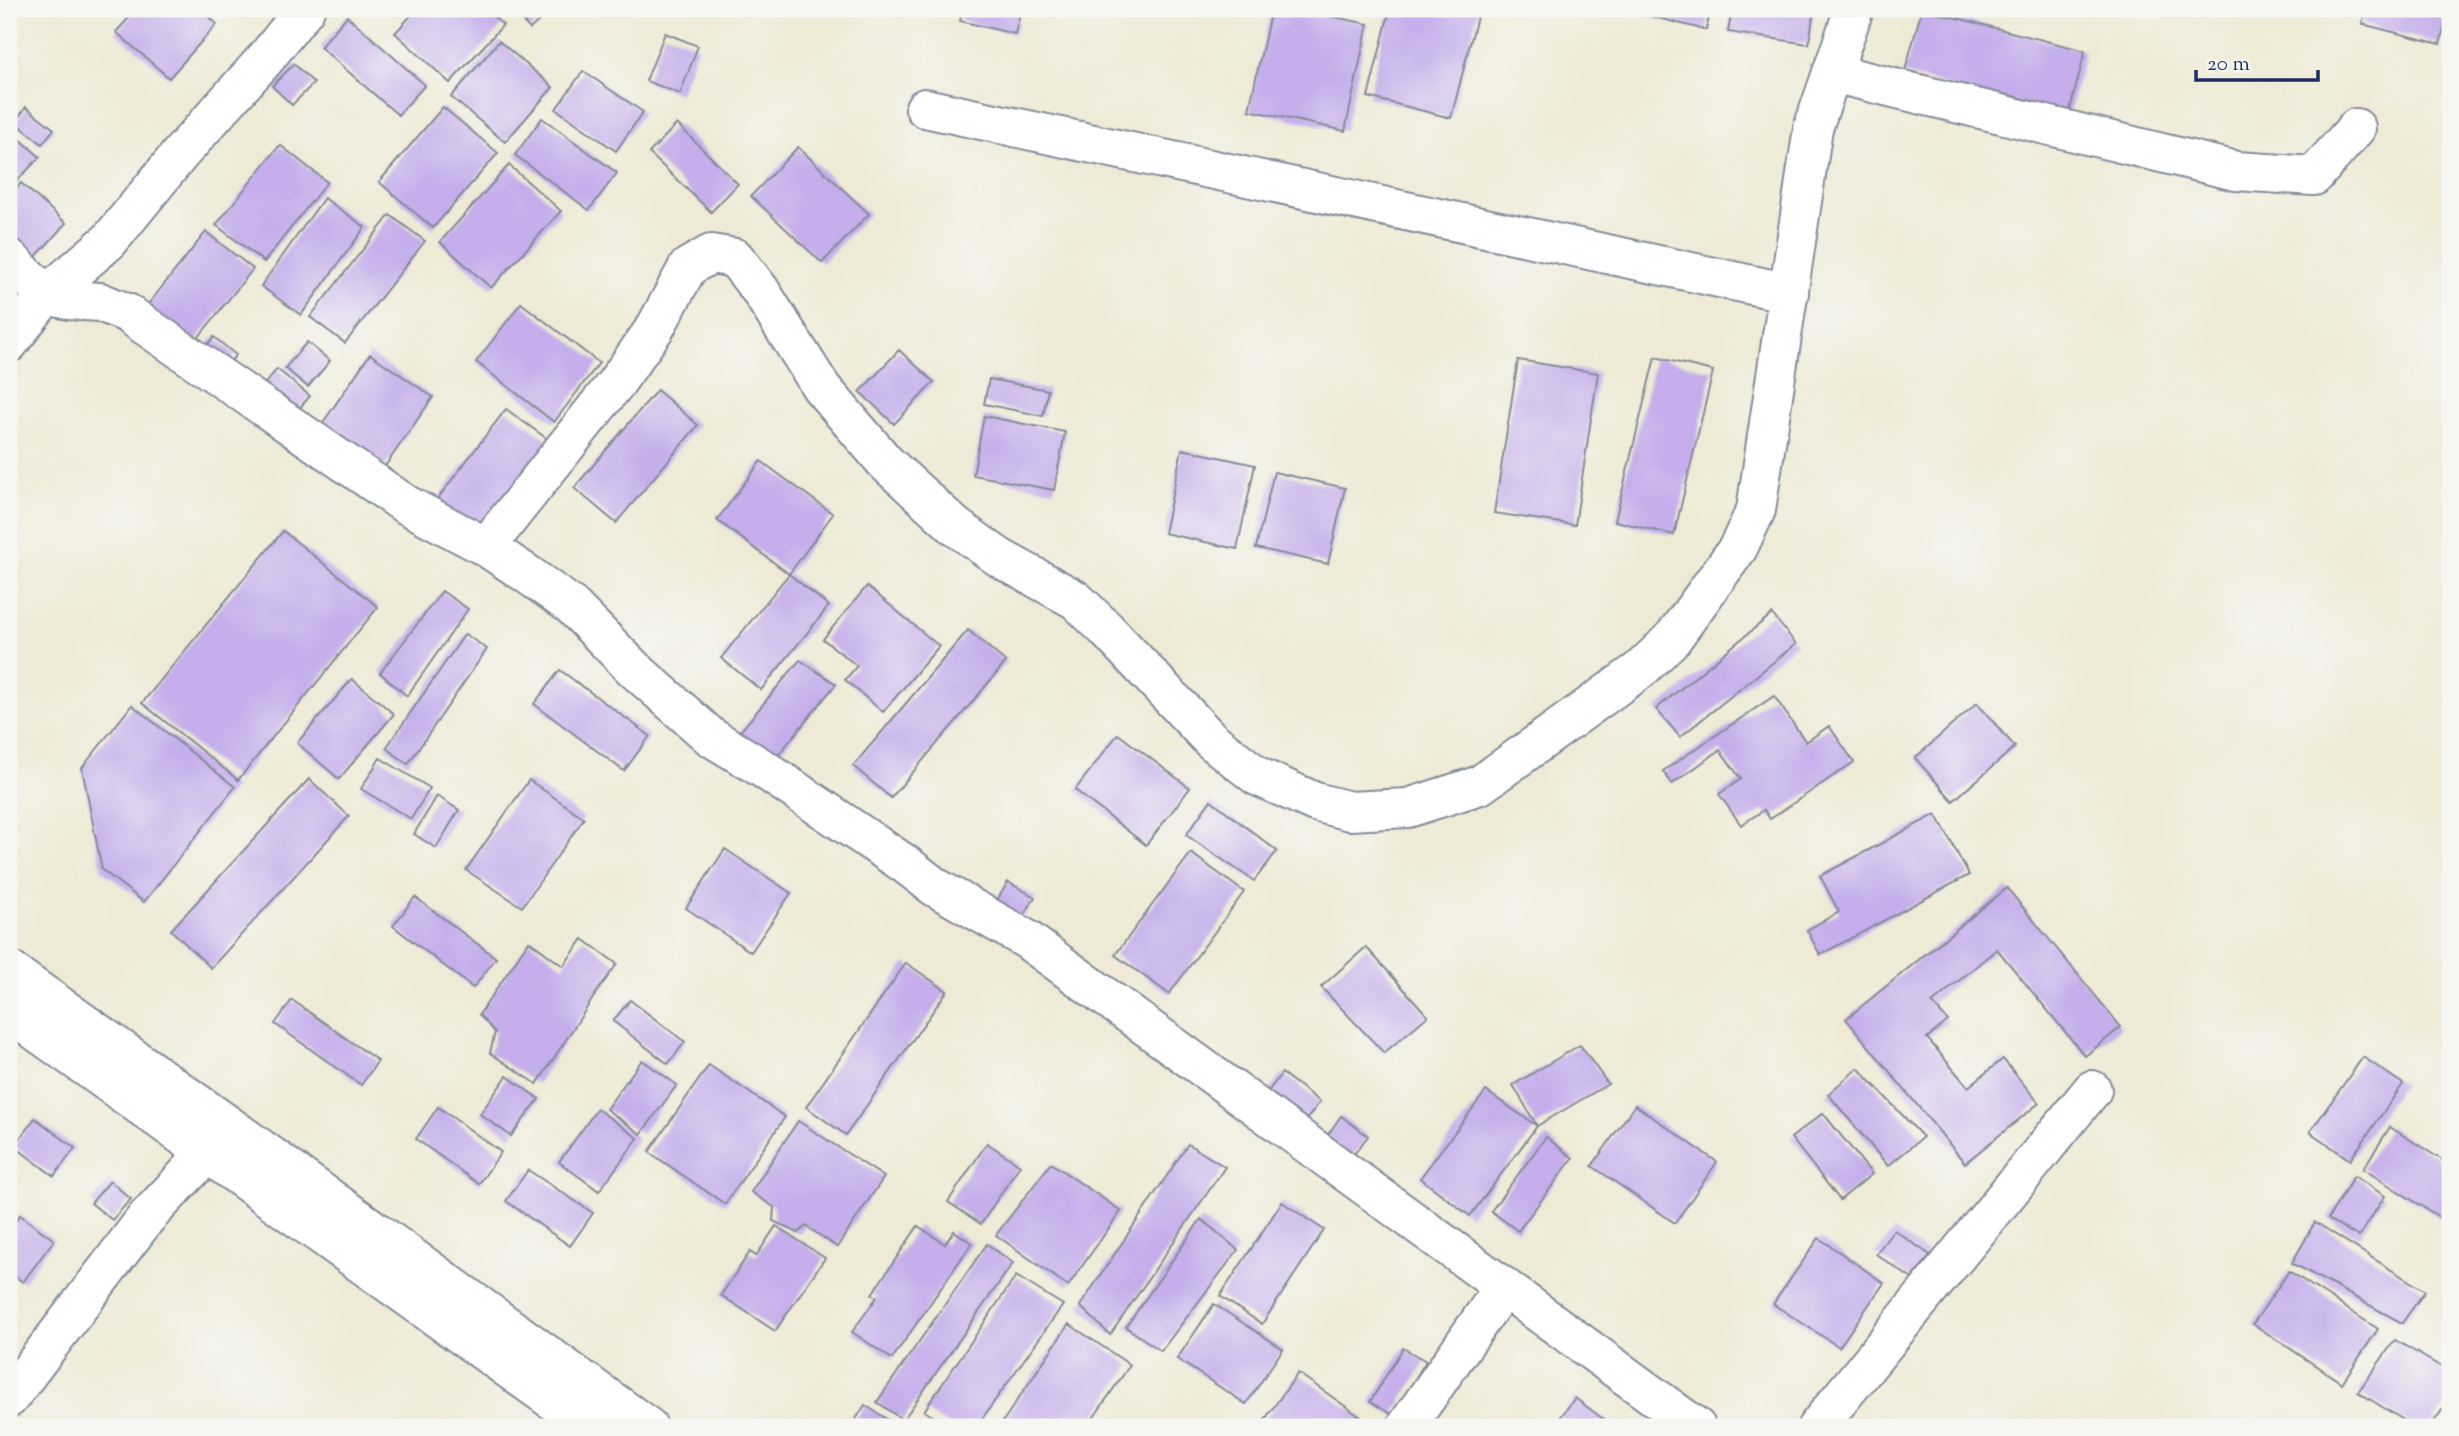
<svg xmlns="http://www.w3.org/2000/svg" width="2459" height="1436" viewBox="0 0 2459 1436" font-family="'Sorts Mill Goudy',serif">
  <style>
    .building { fill: #c5aeeb }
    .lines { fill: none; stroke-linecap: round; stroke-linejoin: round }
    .minor-casing { stroke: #848c9a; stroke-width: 42 }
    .secondary-casing { stroke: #848c9a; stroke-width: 42 }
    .minor { stroke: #fff; stroke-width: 38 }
    .secondary { stroke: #fff; stroke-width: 38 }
  </style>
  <rect width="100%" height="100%" fill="#f6f6f2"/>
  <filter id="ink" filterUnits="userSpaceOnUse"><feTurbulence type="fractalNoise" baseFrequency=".0143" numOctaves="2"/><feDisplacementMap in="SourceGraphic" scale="14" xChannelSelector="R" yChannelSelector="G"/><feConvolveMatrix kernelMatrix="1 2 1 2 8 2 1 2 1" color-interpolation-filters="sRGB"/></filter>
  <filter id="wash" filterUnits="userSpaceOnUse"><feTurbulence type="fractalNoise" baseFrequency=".00686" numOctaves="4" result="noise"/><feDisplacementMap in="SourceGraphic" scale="28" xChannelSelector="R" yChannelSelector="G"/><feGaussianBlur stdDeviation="1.57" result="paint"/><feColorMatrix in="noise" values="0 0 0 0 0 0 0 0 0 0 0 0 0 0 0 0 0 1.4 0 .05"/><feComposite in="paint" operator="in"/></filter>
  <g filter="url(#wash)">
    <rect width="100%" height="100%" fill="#eeead5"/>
    <g id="blocks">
      <!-- building -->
      <g class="building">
        <path d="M 137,9 L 200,9 L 217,24 L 169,78 L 116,32 Z"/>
        <path d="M 417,9 L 485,9 L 503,25 L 450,83 L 395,33 Z"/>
        <path d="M 511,9 L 551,9 L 530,29 Z"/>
        <path d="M 963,9 L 1021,9 L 1015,34 L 960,21 Z"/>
        <path d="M 1271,9 L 1297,9 L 1368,24 L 1345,131 L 1249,110 Z"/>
        <path d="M 1390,9 L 1479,9 L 1451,118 L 1368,97 Z"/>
        <path d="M 1622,9 L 1711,9 L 1706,30 Z"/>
        <path d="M 1732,9 L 1814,9 L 1809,44 L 1728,32 Z"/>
        <path d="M 1922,9 L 2085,51 L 2068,118 L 1904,74 Z"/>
        <path d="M 2366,9 L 2449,9 L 2440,44 L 2362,24 Z"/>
        <path d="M 347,16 L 425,85 L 398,115 L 320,47 Z"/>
        <path d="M 665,33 L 698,46 L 680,94 L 646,81 Z"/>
        <path d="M 499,41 L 553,87 L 505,142 L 451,97 Z"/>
        <path d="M 294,64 L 314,83 L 292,105 L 272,86 Z"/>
        <path d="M 583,71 L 643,112 L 616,151 L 556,109 Z"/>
        <path d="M 26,107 L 54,129 L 42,144 L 15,122 Z"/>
        <path d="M 443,107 L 498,153 L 433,228 L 379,182 Z"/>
        <path d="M 542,118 L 617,173 L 589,210 L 515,155 Z"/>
        <path d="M 677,124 L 738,184 L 711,212 L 649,153 Z"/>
        <path d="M 19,138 L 40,157 L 9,189 L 9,149 Z"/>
        <path d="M 280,145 L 327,182 L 264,262 L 216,225 Z"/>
        <path d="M 798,147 L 869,214 L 822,263 L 751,196 Z"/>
        <path d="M 509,165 L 561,211 L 491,288 L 440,242 Z"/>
        <path d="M 21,183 L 66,223 L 33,260 L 9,238 L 9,197 Z"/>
        <path d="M 324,198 L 365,227 L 301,315 L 261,286 Z"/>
        <path d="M 390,215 L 425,241 L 345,343 L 310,317 Z"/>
        <path d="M 206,232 L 253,269 L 193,344 L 146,307 Z"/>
        <path d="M 521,303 L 599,363 L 554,422 L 476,362 Z"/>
        <path d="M 214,337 L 236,355 L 222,371 L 200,353 Z"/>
        <path d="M 307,342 L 330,361 L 308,387 L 285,368 Z"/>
        <path d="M 899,350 L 934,382 L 894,424 L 860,392 Z"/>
        <path d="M 370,354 L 433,397 L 383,469 L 320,427 Z"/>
        <path d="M 1655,357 L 1713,371 L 1674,535 L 1615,521 Z"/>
        <path d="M 1518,360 L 1598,373 L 1575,525 L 1494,513 Z"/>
        <path d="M 277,369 L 310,396 L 291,418 L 259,391 Z"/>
        <path d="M 989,379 L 1048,390 L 1043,416 L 984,404 Z"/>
        <path d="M 657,390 L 698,425 L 616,523 L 574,488 Z"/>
        <path d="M 506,409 L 550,441 L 481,534 L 436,501 Z"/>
        <path d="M 984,416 L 1065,432 L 1054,490 L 973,475 Z"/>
        <path d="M 1182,449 L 1255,465 L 1237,549 L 1164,533 Z"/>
        <path d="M 761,461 L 833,514 L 789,574 L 829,606 L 761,690 L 721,658 L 789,574 L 717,520 Z"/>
        <path d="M 1274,472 L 1345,488 L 1328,564 L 1256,548 Z"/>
        <path d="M 283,531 L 378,607 L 238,780 L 142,703 Z"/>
        <path d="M 867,586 L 939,646 L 883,712 L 845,680 L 857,666 L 823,639 Z"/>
        <path d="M 442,591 L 468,609 L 407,696 L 380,673 Z"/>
        <path d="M 1772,614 L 1796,644 L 1680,737 L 1656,709 Z"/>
        <path d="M 968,630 L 1006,662 L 891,798 L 853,766 Z"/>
        <path d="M 465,634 L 487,649 L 408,764 L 386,748 Z"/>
        <path d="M 800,660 L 836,684 L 775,759 L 738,734 Z"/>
        <path d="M 560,670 L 650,736 L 624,771 L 534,704 Z"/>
        <path d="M 352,679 L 394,714 L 339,779 L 297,743 Z"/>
        <path d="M 1774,696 L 1806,742 L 1829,726 L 1854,762 L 1770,819 L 1764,810 L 1741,825 L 1719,794 L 1741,779 L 1720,750 L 1672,784 L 1663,771 Z"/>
        <path d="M 1977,703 L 2015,747 L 1953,801 L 1915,758 Z"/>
        <path d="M 132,705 L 235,787 L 144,902 L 102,870 L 82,768 Z"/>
        <path d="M 1118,734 L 1190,788 L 1146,845 L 1075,790 Z"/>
        <path d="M 380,758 L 430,788 L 411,819 L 361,789 Z"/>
        <path d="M 309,779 L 349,816 L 211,968 L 171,930 Z"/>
        <path d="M 529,780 L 584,818 L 522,907 L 466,870 Z"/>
        <path d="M 437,796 L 459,810 L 436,848 L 414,834 Z"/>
        <path d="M 1211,800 L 1277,851 L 1254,881 L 1186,835 Z"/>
        <path d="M 1936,814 L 1969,875 L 1820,955 L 1807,930 L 1839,912 L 1820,876 Z"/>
        <path d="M 725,849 L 791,893 L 751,952 L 686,908 Z"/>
        <path d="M 1191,853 L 1244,892 L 1169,994 L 1115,955 Z"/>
        <path d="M 1008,882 L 1035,897 L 1020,922 L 993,907 Z"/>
        <path d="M 2007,888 L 2121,1027 L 2085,1056 L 1997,949 L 1932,1003 L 1948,1021 L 1927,1038 L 1968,1087 L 2003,1059 L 2039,1103 L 1965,1163 L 1846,1019 Z"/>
        <path d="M 415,897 L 496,958 L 473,988 L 393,926 Z"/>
        <path d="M 583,939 L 617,964 L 597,992 L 537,1084 L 490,1053 L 495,1032 L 479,1015 L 529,941 L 563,966 Z"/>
        <path d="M 1366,947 L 1428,1016 L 1384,1053 L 1321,987 Z"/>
        <path d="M 906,963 L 947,991 L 846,1135 L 806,1107 Z"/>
        <path d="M 292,1000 L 378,1061 L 361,1085 L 275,1024 Z"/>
        <path d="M 630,1000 L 685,1042 L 668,1064 L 613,1021 Z"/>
        <path d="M 1580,1045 L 1608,1084 L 1537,1126 L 1513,1085 Z"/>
        <path d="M 2363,1057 L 2403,1084 L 2350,1160 L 2310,1132 Z"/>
        <path d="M 642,1060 L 677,1085 L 641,1134 L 606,1109 Z"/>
        <path d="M 709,1065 L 785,1117 L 725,1204 L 649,1152 Z"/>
        <path d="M 1858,1068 L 1923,1137 L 1888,1166 L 1828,1094 Z"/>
        <path d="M 1282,1073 L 1320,1102 L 1303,1124 L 1263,1098 Z"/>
        <path d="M 507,1076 L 539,1099 L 511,1136 L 480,1114 Z"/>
        <path d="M 1486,1091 L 1537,1126 L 1470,1216 L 1420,1178 Z"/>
        <path d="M 1635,1105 L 1717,1162 L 1675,1223 L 1592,1166 Z"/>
        <path d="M 438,1107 L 501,1152 L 479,1184 L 416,1139 Z"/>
        <path d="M 597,1109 L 638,1138 L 599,1191 L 559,1162 Z"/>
        <path d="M 1823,1113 L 1872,1174 L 1840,1200 L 1791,1138 Z"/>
        <path d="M 1341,1116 L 1368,1136 L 1351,1158 L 1327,1136 Z"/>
        <path d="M 35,1118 L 75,1148 L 54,1176 L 14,1146 Z"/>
        <path d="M 798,1121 L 884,1177 L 837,1247 L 806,1226 L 798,1233 L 773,1221 L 774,1207 L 751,1192 Z"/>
        <path d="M 2390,1127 L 2450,1165 L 2450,1224 L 2363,1169 Z"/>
        <path d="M 1546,1137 L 1573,1158 L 1518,1231 L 1491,1211 Z"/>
        <path d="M 987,1143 L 1020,1165 L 981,1224 L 948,1202 Z"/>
        <path d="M 1188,1144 L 1225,1167 L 1110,1335 L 1080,1306 Z"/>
        <path d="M 1051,1163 L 1121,1211 L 1068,1286 L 996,1235 Z"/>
        <path d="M 528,1170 L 593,1213 L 570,1246 L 506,1201 Z"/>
        <path d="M 2354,1176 L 2385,1196 L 2359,1237 L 2328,1219 Z"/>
        <path d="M 110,1181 L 131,1199 L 112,1220 L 91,1203 Z"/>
        <path d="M 1282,1202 L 1324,1230 L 1262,1324 L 1220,1296 Z"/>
        <path d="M 20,1215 L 54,1240 L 23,1282 L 9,1272 L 9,1230 Z"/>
        <path d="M 1201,1219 L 1238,1250 L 1161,1351 L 1126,1327 Z"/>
        <path d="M 2315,1222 L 2425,1291 L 2402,1323 L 2292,1263 Z"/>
        <path d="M 776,1226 L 825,1258 L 775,1331 L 721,1295 L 750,1252 L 756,1256 Z"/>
        <path d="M 918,1226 L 945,1244 L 954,1231 L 972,1243 L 892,1359 L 852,1332 L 877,1297 L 872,1294 Z"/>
        <path d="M 1894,1230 L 1930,1255 L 1912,1279 L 1876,1254 Z"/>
        <path d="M 1819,1238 L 1884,1283 L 1839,1347 L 1773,1304 Z"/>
        <path d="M 987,1244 L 1013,1263 L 903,1420 L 877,1402 Z"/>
        <path d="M 2289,1271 L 2378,1329 L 2342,1383 L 2253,1324 Z"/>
        <path d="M 1016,1276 L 1063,1305 L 976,1427 L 952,1427 L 924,1411 Z"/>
        <path d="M 1214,1304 L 1283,1349 L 1246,1404 L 1177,1359 Z"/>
        <path d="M 1069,1324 L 1130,1365 L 1087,1427 L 999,1427 Z"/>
        <path d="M 2395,1340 L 2450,1372 L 2450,1399 L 2430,1427 L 2415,1427 L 2358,1392 Z"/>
        <path d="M 1403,1348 L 1426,1361 L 1393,1415 L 1370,1402 Z"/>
        <path d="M 1298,1373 L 1365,1420 L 1360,1427 L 1270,1427 L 1263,1422 Z"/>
        <path d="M 1575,1398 L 1614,1427 L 1569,1427 L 1559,1419 Z"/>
        <path d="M 865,1405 L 899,1427 L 851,1427 Z"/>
      </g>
    </g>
  </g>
  <g filter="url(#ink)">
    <use href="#blocks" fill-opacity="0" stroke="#848c9a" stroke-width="2"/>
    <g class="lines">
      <!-- minor casing -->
      <g class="minor-casing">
        <g id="minor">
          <path d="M 1832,73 L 2236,171 L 2314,176 L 2356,128"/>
          <path d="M 925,108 L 1789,293"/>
          <path d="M 9,258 L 46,295 L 69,300 L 100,302 L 127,313 L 405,504 L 486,547 L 527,574 L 572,606 L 633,668 L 711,737 L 762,768 L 905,864 L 935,887 L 1026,939 L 1696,1427"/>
          <path d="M 9,343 L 46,295 L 109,241 L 180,154 L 266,58 L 305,9"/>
          <path d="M 486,547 L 616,383 L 655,328 L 688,267 L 711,254 L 735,258 L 760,290 L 821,387 L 886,463 L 955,526 L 1000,558 L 1076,600 L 1106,629 L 1211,740 L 1257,776 L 1315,802 L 1350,811 L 1408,808 L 1480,785 L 1641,669 L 1673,638 L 1738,548 L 1756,510 L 1813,128 L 1854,9"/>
          <path d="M 9,1398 L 146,1218 L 208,1152"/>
          <path d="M 1406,1427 L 1503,1288"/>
          <path d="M 1817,1427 L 2092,1090"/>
        </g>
      </g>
      <!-- secondary casing -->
      <g class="secondary-casing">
        <g id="secondary">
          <path d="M 9,970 L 228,1125 L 648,1427"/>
          <path d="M 9,1012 L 590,1427"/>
        </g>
      </g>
      <!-- minor -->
      <use href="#minor" class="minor"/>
      <!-- secondary -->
      <use href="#secondary" class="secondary"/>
    </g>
  </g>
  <!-- margin -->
  <rect width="2459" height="1436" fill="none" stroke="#f6f6f2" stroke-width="35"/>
  <!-- scale -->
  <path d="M2196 70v10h122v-10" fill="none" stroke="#1b2f5e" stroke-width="3.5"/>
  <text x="2207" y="70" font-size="21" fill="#1b2f5e" stroke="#f6f6f2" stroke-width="5" paint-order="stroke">20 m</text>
</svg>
